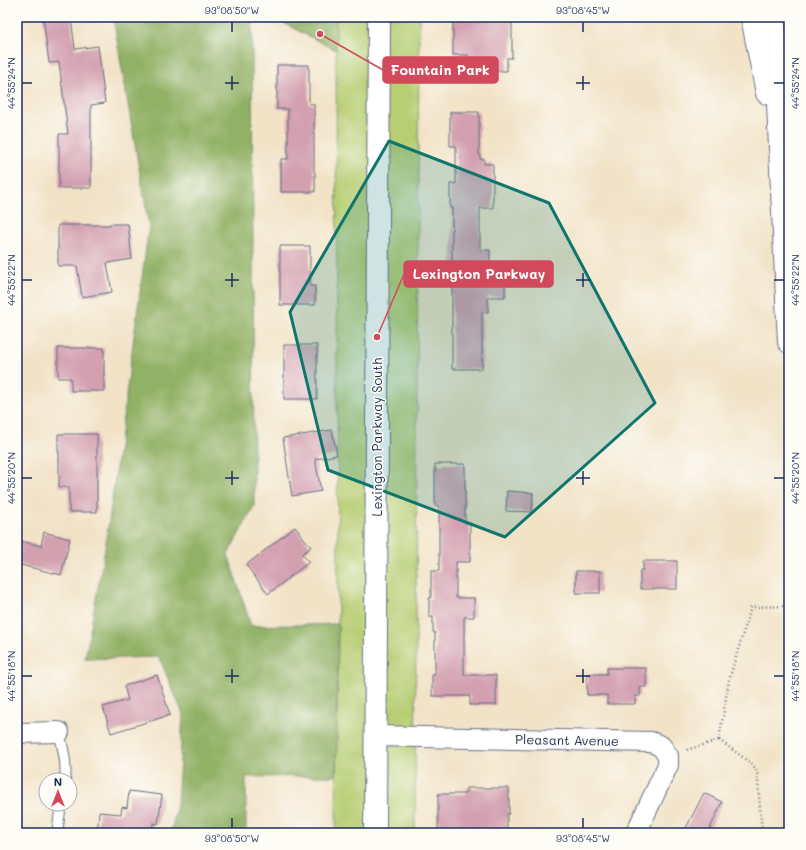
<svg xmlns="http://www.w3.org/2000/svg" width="806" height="850" viewBox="0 0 806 850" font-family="Mali,sans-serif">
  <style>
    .green { fill: #b7ce73; stroke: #697e68 }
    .forest { fill: #91b165; stroke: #567062 }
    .building { fill: #d3a0b0 }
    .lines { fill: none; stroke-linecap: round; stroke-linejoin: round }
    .lane-casing { stroke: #666e83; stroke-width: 12 }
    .street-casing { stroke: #666e83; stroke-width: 22 }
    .secondary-casing { stroke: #666e83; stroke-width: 24 }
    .highway-casing { stroke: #666e83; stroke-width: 24 }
    .path { stroke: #666e83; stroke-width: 2.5; stroke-dasharray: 1 3; stroke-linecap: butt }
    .lane { stroke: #fff; stroke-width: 10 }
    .street { stroke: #fff; stroke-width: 20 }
    .secondary { stroke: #fff; stroke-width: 22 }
    .highway { stroke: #fff; stroke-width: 22 }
    .marked { fill: #0f766e; fill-opacity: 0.2; stroke: #0f766e; stroke-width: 3; stroke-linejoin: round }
    .ticks { fill: none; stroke: #1b2f5e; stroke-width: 1.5 }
    .labels { text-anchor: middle; stroke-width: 3; stroke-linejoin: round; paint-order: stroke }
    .street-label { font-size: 13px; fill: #1b2f5e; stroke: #fdfcf7 }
    .leader { fill: none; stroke: #d1495b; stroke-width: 1.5 }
    .callout-dot { fill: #d1495b; stroke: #fdfcf7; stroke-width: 1.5 }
    .callout { fill: #d1495b; stroke: #d1495b; stroke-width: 1.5 }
    .callout-label { font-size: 14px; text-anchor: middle; font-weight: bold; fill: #fff }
    .neatline { fill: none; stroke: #1b2f5e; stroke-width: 1.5 }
    .ticks-label { font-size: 10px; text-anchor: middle; fill: #1b2f5e }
  </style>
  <rect width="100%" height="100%" fill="#fdfcf7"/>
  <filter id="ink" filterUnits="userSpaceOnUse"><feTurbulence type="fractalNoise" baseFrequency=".025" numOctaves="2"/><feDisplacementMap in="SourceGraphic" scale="8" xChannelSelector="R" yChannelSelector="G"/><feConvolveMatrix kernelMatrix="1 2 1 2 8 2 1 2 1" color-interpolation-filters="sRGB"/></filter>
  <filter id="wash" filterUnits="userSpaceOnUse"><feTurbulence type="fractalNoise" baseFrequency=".012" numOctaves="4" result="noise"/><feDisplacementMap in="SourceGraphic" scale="16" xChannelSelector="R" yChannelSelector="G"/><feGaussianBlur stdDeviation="0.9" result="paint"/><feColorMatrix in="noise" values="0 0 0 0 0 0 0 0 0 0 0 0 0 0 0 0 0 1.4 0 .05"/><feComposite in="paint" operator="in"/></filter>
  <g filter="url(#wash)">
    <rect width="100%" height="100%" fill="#f2e3c7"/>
    <!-- green -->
    <path class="green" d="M 272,17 L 419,17 L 415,833 L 336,833 L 338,624 L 336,50 Z"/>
    <!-- forest -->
    <g class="forest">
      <path d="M 113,17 L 252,17 L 254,506 L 228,554 L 251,626 L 338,624 L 336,776 L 246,777 L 246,833 L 171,833 L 177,805 L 183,714 L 159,657 L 85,659 L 106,543 L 149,226 Z"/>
      <path d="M 272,17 L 336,17 L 336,50 Z"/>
    </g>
    <g id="blocks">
      <!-- building -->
      <g class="building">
        <path d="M 43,17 L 71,17 L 75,49 L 98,46 L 105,103 L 91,105 L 91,188 L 59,188 L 59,134 L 68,134 L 59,62 L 49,63 Z"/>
        <path d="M 453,17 L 512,17 L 512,58 L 507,58 L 507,71 L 468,71 L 468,55 L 453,55 Z"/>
        <path d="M 277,65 L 309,65 L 309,104 L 314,104 L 314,172 L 315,172 L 315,192 L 281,192 L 281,159 L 288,159 L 288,109 L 277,109 Z"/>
        <path d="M 450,112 L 479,112 L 479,154 L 480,154 L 480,159 L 484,159 L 484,164 L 493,164 L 493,208 L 480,208 L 480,250 L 490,250 L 490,270 L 505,270 L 505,297 L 488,297 L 488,312 L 482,312 L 482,369 L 452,369 L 452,208 L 450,208 L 450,184 L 456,184 L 456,146 L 450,146 Z"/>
        <path d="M 110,224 L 128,224 L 132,259 L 107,263 L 112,292 L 82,297 L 77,266 L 58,266 L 58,225 L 110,225 Z"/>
        <path d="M 280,246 L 310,246 L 310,286 L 315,286 L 315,305 L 280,305 Z"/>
        <rect x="284" y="345" width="33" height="54"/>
        <path d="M 58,348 L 104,348 L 104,391 L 71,391 L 71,378 L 58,378 Z"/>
        <path d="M 332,430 L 337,455 L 315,459 L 321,491 L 292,496 L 283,438 Z"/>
        <path d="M 58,434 L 97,434 L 97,512 L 69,512 L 69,487 L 59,487 L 59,452 L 58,452 Z"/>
        <path d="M 435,464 L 465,464 L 465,523 L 470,523 L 470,562 L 456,562 L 456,598 L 474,598 L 474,617 L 464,617 L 464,675 L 496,675 L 496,705 L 470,705 L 470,696 L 432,696 L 432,675 L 435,675 L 435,632 L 433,632 L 433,617 L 429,617 L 429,598 L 431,598 L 431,571 L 439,571 L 439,506 L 435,506 Z"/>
        <path d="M 507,491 L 533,493 L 532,512 L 506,511 Z"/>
        <path d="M 295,527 L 311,547 L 302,554 L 309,562 L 268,594 L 246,565 Z"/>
        <path d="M 44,532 L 70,539 L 61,575 L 17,564 L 17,540 L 41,546 Z"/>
        <path d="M 643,561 L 677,561 L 677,589 L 640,589 L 640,570 L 643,570 Z"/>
        <rect x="576" y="571" width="24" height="22"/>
        <path d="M 607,668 L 646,668 L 646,687 L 640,687 L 640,696 L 635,696 L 635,704 L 607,704 L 607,695 L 587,695 L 587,674 L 607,674 Z"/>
        <path d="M 157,675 L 170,715 L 111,733 L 103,707 L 128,700 L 124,686 Z"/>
        <path d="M 466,788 L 509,788 L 509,814 L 507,814 L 507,833 L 438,833 L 438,794 L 466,794 Z"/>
        <path d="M 129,791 L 162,795 L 158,824 L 153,823 L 152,833 L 97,833 L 99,812 L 121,814 L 122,807 L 127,808 Z"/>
        <path d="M 704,793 L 722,802 L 708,833 L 696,833 L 686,828 Z"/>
      </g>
    </g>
  </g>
  <g filter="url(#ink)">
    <use href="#blocks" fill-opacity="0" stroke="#666e83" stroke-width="1"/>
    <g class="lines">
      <!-- lane casing -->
      <g class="lane-casing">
        <g id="lane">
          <path d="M 59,732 C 63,748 67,763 65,780"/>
          <path d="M 57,833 L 61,804"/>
        </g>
      </g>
      <!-- street casing -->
      <g class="street-casing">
        <g id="street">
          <path d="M 17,733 L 59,732"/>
          <path d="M 376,736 L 651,742 L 661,746 L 668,756 L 668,765 L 636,833"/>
        </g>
      </g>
      <!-- secondary casing -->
      <g class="secondary-casing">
        <path id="secondary" d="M 375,833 L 379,17"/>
      </g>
      <!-- highway casing -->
      <g class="highway-casing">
        <g id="highway">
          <path d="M 752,17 L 767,93"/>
          <path d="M 774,17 L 789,342"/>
        </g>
      </g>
      <!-- path -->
      <g class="path">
        <path d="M 719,740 L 729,680 L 751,607 L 789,606"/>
        <path d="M 719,740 L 751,763 L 757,771 L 758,782 L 762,833"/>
        <path d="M 687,750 L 719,740"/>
      </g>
      <!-- lane -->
      <use href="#lane" class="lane"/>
      <!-- street -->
      <use href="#street" class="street"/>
      <!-- secondary -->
      <use href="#secondary" class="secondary"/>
      <!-- highway -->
      <use href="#highway" class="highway"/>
    </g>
  </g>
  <!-- marked area -->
  <path class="marked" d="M 389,141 L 549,203 L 655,403 L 505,537 L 328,470 L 290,312 Z"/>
  <!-- ticks -->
  <path class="ticks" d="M 232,22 L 232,32M 583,22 L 583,32M 232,76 L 232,90M 583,76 L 583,90M 22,83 L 32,83M 225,83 L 239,83M 576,83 L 590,83M 774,83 L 784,83M 232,273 L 232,287M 583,273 L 583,287M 22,280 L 32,280M 225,280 L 239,280M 576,280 L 590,280M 774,280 L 784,280M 232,471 L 232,485M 583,471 L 583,485M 22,478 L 32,478M 225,478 L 239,478M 576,478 L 590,478M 774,478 L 784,478M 232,669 L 232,683M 583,669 L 583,683M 22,676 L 32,676M 225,676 L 239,676M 576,676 L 590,676M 774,676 L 784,676M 232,818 L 232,828M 583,818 L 583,828"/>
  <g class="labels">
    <!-- street labels -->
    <g class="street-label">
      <text transform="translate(377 437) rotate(-90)" y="5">Lexington Parkway South</text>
      <text transform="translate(567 740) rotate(1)" y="5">Pleasant Avenue</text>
    </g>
  </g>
  <!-- callouts -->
  <path class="leader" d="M320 34L383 70M377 337L404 274"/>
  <g class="callout-dot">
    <circle cx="320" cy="34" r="4"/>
    <circle cx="377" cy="337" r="4"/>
  </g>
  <g class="callout">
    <rect x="383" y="57" width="115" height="26" rx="4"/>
    <rect x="404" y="261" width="149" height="26" rx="4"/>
  </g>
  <g class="callout-label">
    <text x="440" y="75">Fountain Park</text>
    <text x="479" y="279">Lexington Parkway</text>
  </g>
  <!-- margin -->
  <rect width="806" height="850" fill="none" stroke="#fdfcf7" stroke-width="44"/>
  <!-- north arrow -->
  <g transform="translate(58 792)"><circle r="19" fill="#fdfcf7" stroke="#a3aaba"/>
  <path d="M0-3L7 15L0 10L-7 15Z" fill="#d1495b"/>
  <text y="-6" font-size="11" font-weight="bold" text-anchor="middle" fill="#1b2f5e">N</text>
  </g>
  <rect x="22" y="22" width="762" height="806" class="neatline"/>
  <g class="ticks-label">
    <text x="232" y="14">93°08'50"W</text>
    <text x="583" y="14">93°08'45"W</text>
    <text transform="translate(11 83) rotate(-90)" y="4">44°55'24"N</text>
    <text transform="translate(795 83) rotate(-90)" y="4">44°55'24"N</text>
    <text transform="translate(11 280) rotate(-90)" y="4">44°55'22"N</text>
    <text transform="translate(795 280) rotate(-90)" y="4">44°55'22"N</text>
    <text transform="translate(11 478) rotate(-90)" y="4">44°55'20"N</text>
    <text transform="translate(795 478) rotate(-90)" y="4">44°55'20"N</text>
    <text transform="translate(11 676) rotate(-90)" y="4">44°55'18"N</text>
    <text transform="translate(795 676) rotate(-90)" y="4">44°55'18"N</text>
    <text x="232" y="842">93°08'50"W</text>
    <text x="583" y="842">93°08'45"W</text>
  </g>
</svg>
